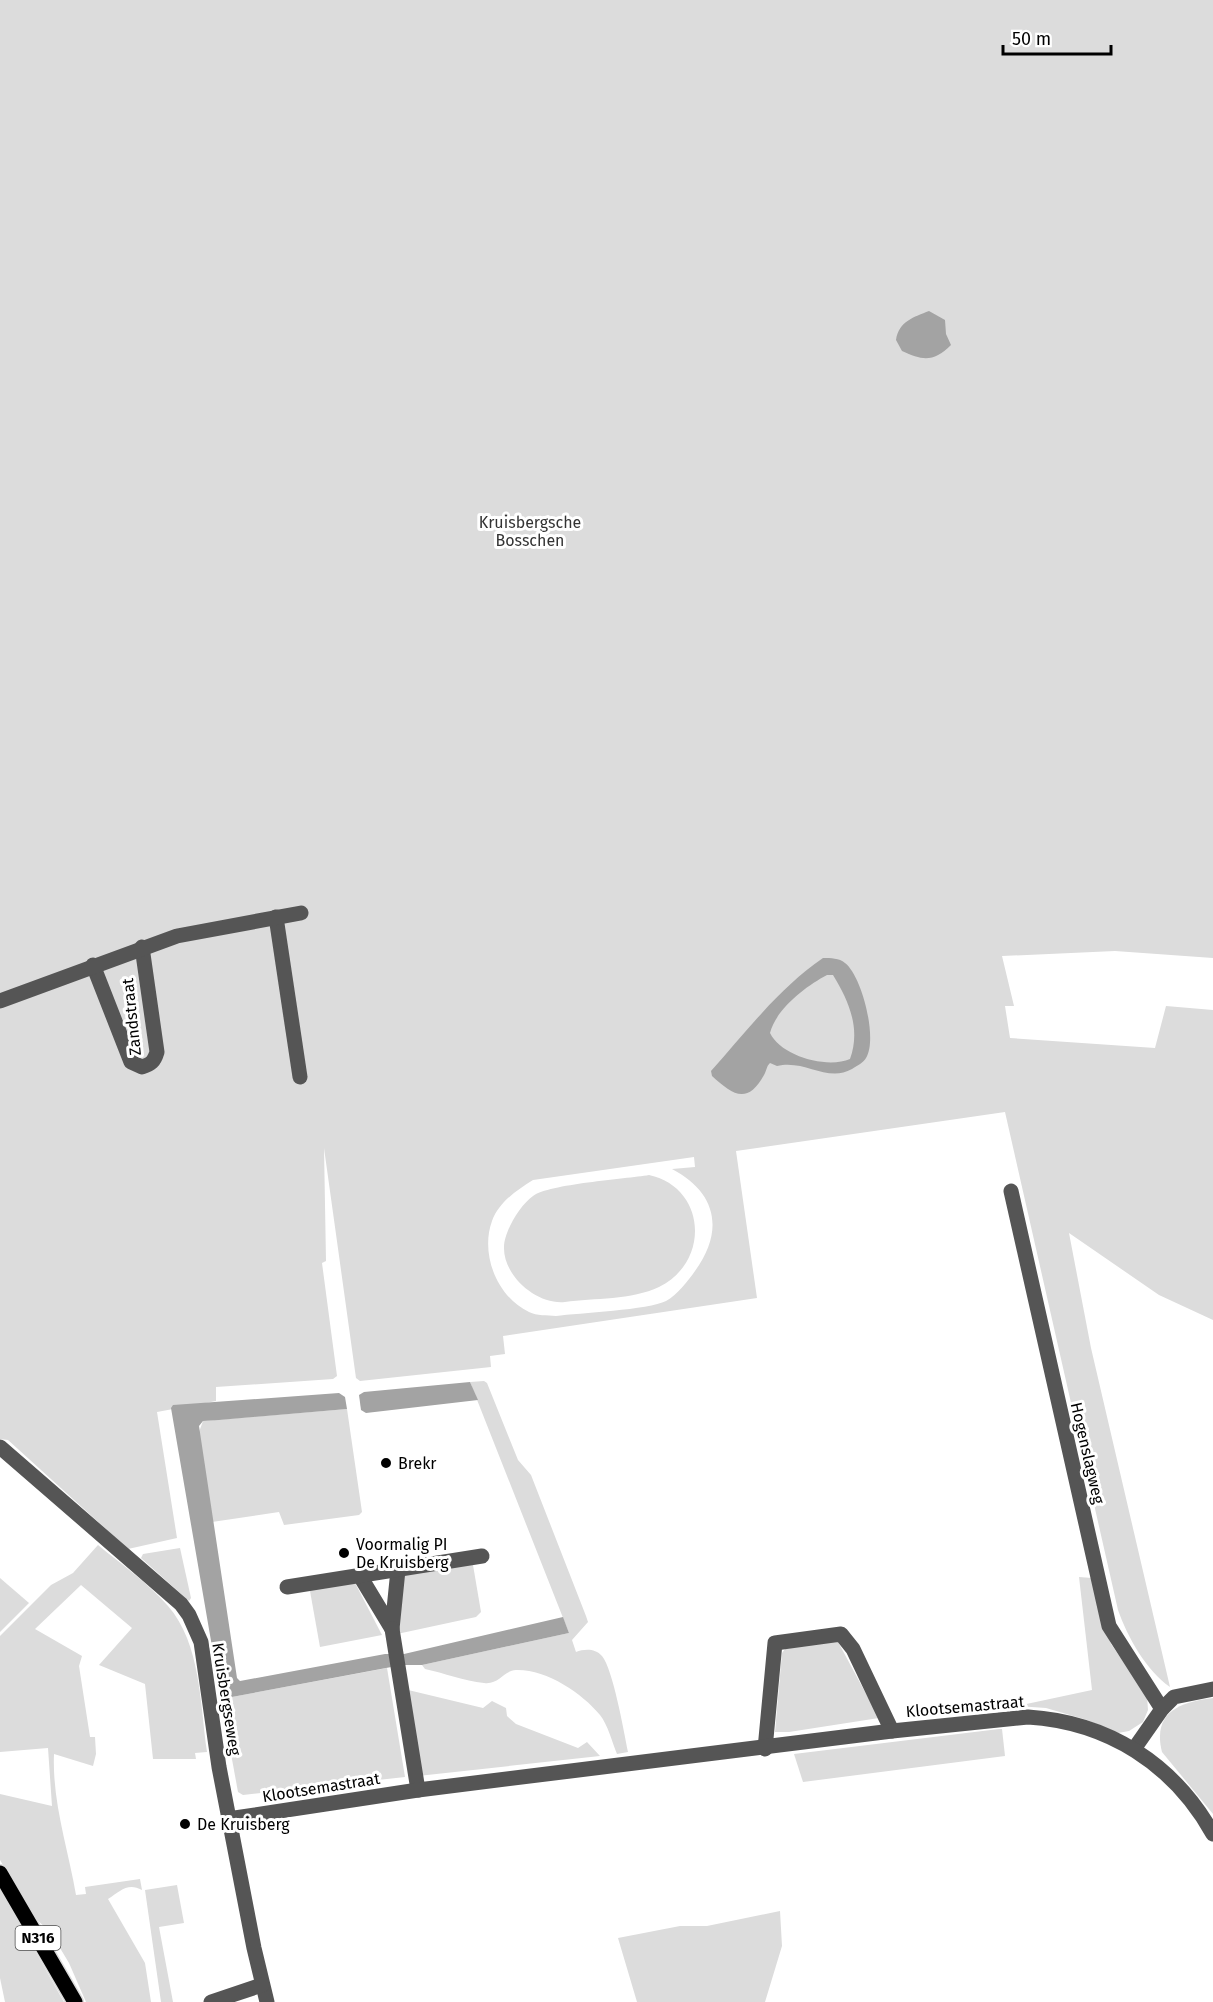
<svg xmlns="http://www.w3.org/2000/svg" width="1213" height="2002" viewBox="0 0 1213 2002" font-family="'Fira Sans',sans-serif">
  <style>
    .green { fill: #dcdcdc; fill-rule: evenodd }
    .water { fill: #a3a3a3; fill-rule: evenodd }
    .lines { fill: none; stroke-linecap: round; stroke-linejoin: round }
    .major-casing { stroke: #dbdbdb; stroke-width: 18 }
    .minor { stroke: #555; stroke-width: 15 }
    .major { stroke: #000; stroke-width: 15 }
    .poi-dot { fill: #000; stroke: #fff; stroke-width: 2 }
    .labels { text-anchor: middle; stroke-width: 6; stroke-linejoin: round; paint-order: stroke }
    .shield { fill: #fff; stroke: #4c4c4c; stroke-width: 1.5 }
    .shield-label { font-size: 15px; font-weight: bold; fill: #000 }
    .park-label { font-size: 16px; fill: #333; stroke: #fff }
    .street-label { font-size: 16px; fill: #000; stroke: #fff }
    .poi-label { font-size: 16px; fill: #000; stroke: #fff; text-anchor: start }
  </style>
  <rect width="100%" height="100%" fill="#fff"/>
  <!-- green -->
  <g class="green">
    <path d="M 0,0 L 1213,0 L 1213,958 L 1115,951 L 1002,956 L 1014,1006 L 1005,1006 L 1010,1038 L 1155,1048 L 1166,1006 L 1213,1010 L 1213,1320 L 1159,1295 L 1069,1233 L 1091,1348 L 1170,1687 C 1146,1670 1128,1638 1118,1610 L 1005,1112 L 736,1151 L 757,1298 L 503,1336 L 505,1354 L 490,1356 L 491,1367 L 360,1381 L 356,1378 L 324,1148 L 326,1261 L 322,1263 L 337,1376 L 333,1379 L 216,1387 L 216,1401 L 157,1412 L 177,1538 L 128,1549 L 8,1440 L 0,1439 ZM 694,1157 L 695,1167 L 672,1169 C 716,1192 725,1230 695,1271 C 688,1281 677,1295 666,1301 C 649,1310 579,1313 556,1316 C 547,1315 537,1316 529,1312 C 497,1297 480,1254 492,1221 C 499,1202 517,1190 533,1180 Z"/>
    <path d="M 649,1175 C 707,1188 710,1262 659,1287 C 632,1300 594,1298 565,1302 C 537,1305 503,1276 504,1247 C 504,1232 520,1205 533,1196 C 549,1184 625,1179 649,1175 Z"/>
    <path d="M 484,1381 L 487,1383 L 518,1460 L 531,1475 L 586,1616 L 588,1622 L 572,1640 L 576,1652 C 584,1649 595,1648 602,1656 C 613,1669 624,1732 628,1752 L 617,1754 C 612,1742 608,1725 600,1715 C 582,1693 546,1669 516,1670 C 503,1671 499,1685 484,1683 C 464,1681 444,1673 425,1669 L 422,1665 L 569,1633 L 470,1382 Z"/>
    <path d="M 347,1409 L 362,1512 L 359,1515 L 284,1525 L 279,1512 L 212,1522 L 199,1432 L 203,1421 Z"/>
    <path d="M 98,1545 C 121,1564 148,1583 168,1606 C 201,1644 200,1704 207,1752 L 195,1753 L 196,1759 L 153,1759 L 145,1684 L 99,1665 L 132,1628 L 81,1585 L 35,1629 L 82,1656 L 79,1666 L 90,1737 L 95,1737 L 96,1754 L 93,1766 L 54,1754 C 52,1802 68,1848 76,1895 L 86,1894 L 85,1887 L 140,1879 L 142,1890 C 128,1882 120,1891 108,1899 L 145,1963 L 151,2002 L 86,2002 L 69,1963 L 51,1933 L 34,1917 L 0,1860 L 0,1794 L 52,1806 L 48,1748 L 0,1752 L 0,1636 L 51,1585 L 73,1573 Z"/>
    <path d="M 180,1548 L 191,1598 L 189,1601 L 141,1558 L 143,1554 Z"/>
    <path d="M 468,1563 L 473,1565 L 481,1612 L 476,1617 L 397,1634 L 401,1574 Z"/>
    <path d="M 1079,1577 L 1092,1578 L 1111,1644 L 1147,1696 L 1148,1710 L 1143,1722 L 1129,1731 L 1118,1733 L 1087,1720 L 1046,1708 L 1017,1706 L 1092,1690 Z"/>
    <path d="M 0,1578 L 29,1603 L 0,1632 Z"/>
    <path d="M 354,1581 L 382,1635 L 320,1647 L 310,1591 L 313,1587 Z"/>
    <path d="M 837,1640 L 879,1718 L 789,1732 L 775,1732 L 782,1653 L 785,1649 Z"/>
    <path d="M 387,1668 L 405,1777 L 243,1795 L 238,1792 L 221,1699 Z"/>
    <path d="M 404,1689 L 483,1708 L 492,1701 L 506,1708 L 507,1716 L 516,1724 L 578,1748 L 587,1742 L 600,1756 L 418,1776 Z"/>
    <path d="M 1213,1698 L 1213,1814 L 1162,1752 C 1152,1712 1180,1702 1213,1698 Z"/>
    <path d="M 999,1729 L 1002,1729 L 1005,1756 L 803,1782 L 794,1754 Z"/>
    <path d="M 177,1885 L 184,1923 L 159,1927 L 173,2002 L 161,2002 L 145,1890 Z"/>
    <path d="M 0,1889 L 64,2002 L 5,2002 L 0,1978 Z"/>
    <path d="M 780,1911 L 782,1946 L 765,2002 L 637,2002 L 618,1938 L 680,1926 L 707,1926 Z"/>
  </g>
  <!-- water -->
  <g class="water">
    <path d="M 929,311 L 945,320 L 946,334 L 951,345 C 934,362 923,361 902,351 L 896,340 C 899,321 914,317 929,311 Z"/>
    <path d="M 823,958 C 831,958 839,958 845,963 C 862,976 878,1039 866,1058 C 864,1062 857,1066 852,1069 C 827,1083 805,1059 777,1066 L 770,1063 C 766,1067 767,1070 764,1075 C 747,1106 732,1094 712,1076 L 711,1071 C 746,1032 779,988 823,958 ZM 827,975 L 833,975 C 849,1001 861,1029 850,1059 C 827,1069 781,1056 770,1033 C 776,1009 806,986 827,975 Z"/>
    <path d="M 470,1382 L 478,1400 L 366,1413 L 361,1410 L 359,1395 L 364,1392 Z"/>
    <path d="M 339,1393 L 345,1397 L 347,1409 L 219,1420 L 203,1421 L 199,1426 L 237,1678 L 240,1681 L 385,1654 L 404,1654 L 563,1617 L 569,1633 L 422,1665 L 402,1665 L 221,1699 L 171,1408 L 173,1405 Z"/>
  </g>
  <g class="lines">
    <!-- major casing -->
    <g class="major-casing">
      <path id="major" d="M 0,1873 L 75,2002"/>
    </g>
    <!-- minor -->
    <g class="minor">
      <path d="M 276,917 L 300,1077"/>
      <path d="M 93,965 L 131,1062 L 142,1067 C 151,1064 154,1062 157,1052 L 142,947"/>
      <path d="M 0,1001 L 177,936 L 301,913"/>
      <path d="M 1011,1191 L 1109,1626 L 1162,1709"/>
      <path d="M 0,1447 L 181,1604 L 189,1615 L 201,1642 L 219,1767 L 254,1948 L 267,2002"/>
      <path d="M 360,1576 L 392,1629 L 398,1570"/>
      <path d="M 287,1587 L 482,1556"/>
      <path d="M 392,1629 L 418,1790"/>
      <path d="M 765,1749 L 775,1643 L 841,1634 L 853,1649 L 892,1731"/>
      <path d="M 1134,1749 L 1162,1709 L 1174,1697 L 1213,1689"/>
      <path d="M 228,1819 L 418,1790 L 892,1731 L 1028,1717 C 1108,1722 1174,1764 1213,1834"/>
      <path d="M 211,2002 L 262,1985"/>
    </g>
    <!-- major -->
    <use href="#major" class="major"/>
  </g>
  <!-- markers -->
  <g class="poi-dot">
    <circle cx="386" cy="1463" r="6"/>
    <circle cx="344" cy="1553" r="6"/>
    <circle cx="185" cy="1824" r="6"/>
  </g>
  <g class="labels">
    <!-- shield labels -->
    <rect class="shield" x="15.5" y="1926" width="45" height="24" rx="4.5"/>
    <g class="shield-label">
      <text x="38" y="1943">N316</text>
    </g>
    <!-- park labels -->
    <g class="park-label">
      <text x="530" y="528">Kruisbergsche<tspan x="530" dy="18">Bosschen</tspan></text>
    </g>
    <!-- street labels -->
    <g class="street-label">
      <text transform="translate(131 1017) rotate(-96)" y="6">Zandstraat</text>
      <text transform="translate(1088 1453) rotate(77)" y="6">Hogenslagweg</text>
      <text transform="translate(227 1699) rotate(81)" y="6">Kruisbergseweg</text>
      <text transform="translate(965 1706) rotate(-5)" y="6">Klootsemastraat</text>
      <text transform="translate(321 1787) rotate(-9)" y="6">Klootsemastraat</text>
    </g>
    <!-- poi labels -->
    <g class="poi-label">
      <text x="398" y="1469">Brekr</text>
      <text x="356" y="1550">Voormalig PI<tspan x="356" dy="18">De Kruisberg</tspan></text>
      <text x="197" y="1830">De Kruisberg</text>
    </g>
  </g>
  <!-- scale -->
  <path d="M1003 45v9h108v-9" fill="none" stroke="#000000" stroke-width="3"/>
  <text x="1012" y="45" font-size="18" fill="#000000" stroke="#ffffff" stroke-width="4.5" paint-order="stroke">50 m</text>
</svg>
